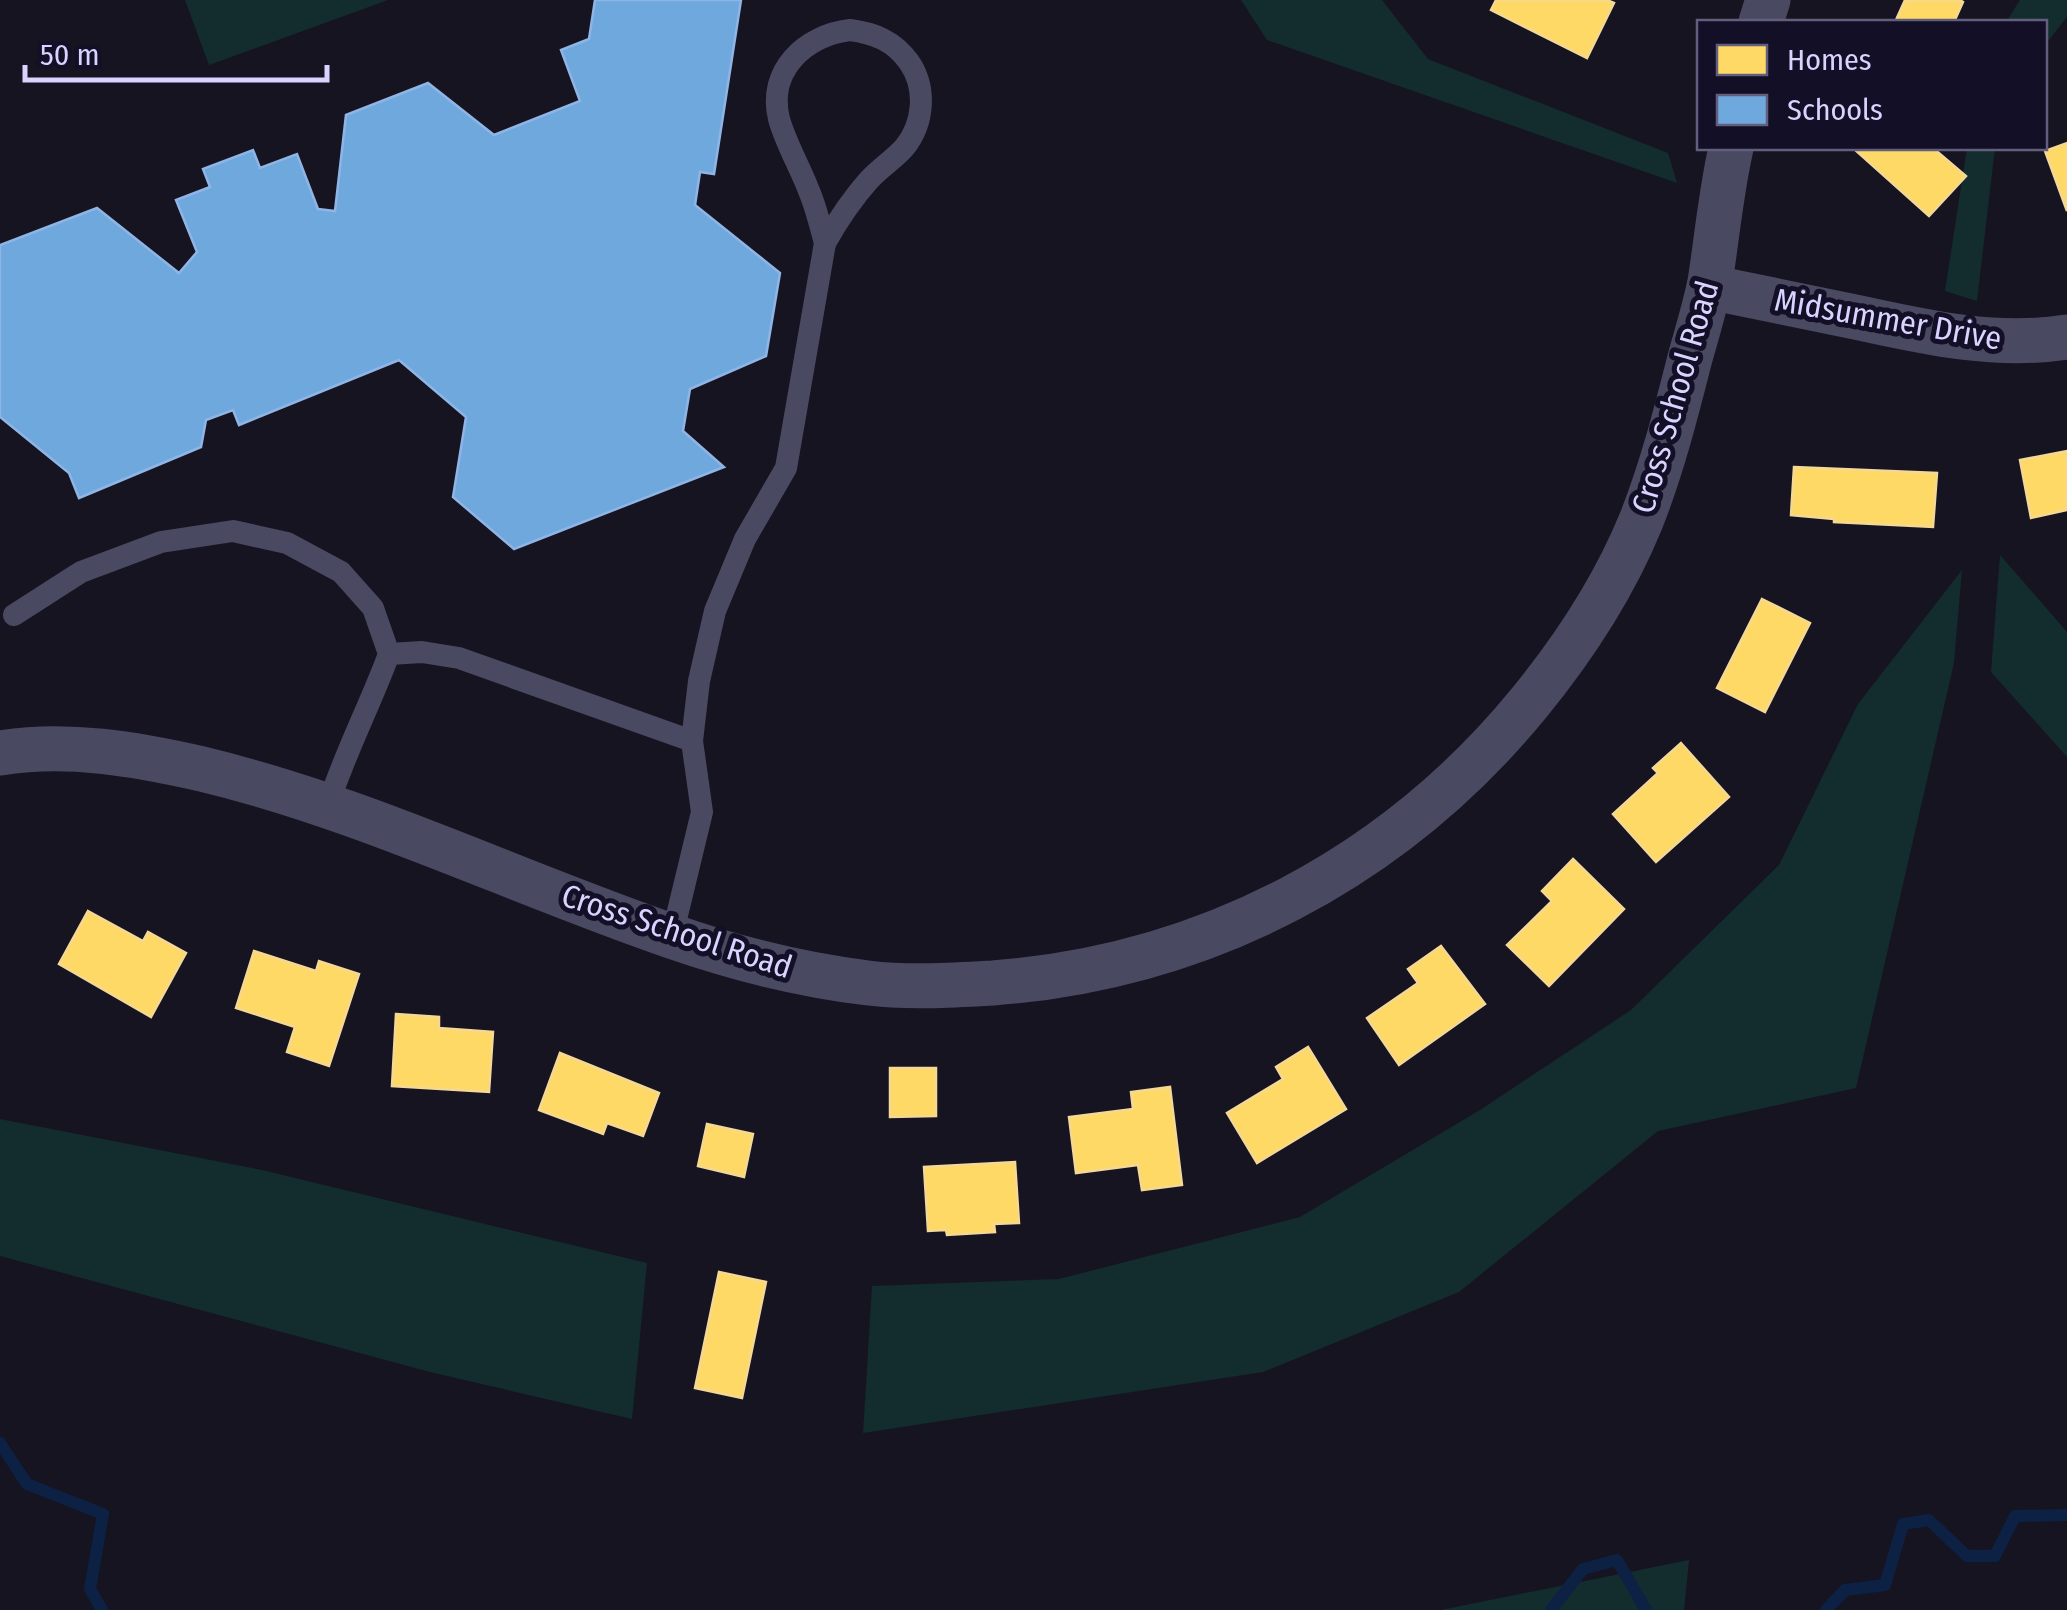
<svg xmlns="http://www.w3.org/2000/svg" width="2067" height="1610" viewBox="0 0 2067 1610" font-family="'Fira Sans Condensed',sans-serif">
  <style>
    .green { fill: #132c2d }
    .homes { fill: #ffd966; stroke: #f4d894; stroke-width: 2.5 }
    .schools { fill: #6fa8dc; stroke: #8fb5e6; stroke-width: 2.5 }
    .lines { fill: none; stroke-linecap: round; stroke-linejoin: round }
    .stream { stroke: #0d2144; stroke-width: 12 }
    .service { stroke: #4a4962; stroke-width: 22 }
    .minor { stroke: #4a4962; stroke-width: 45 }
    .labels { text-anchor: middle; stroke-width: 10; stroke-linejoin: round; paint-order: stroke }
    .street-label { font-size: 32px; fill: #d9d4ff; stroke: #130f26 }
  </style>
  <rect width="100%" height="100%" fill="#161421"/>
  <!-- green -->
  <g class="green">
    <path d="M 185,0 L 388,0 L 209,65 Z"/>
    <path d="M 1241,0 L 1382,0 L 1428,59 L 1668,153 L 1677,183 L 1267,40 Z"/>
    <path d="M 2020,0 L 2067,0 L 2067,17 L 2045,45 L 2044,22 L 2006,22 Z"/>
    <path d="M 1967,148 L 1995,148 L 1977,301 L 1945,291 Z"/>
    <path d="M 2000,555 L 2067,632 L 2067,757 L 1991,672 Z"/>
    <path d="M 1962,570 L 1954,663 L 1856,1088 L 1658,1131 L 1459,1292 L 1263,1372 L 863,1433 L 872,1286 L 1059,1279 L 1300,1217 L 1480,1110 L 1631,1010 L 1779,865 L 1858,704 Z"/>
    <path d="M 0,1119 L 262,1170 L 647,1263 L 632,1419 L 430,1372 L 0,1256 Z"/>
    <path d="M 1689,1560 L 1684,1610 L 1441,1610 Z"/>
  </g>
  <!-- homes -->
  <g class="homes">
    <path d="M 1496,0 L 1607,0 L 1614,3 L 1587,58 L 1491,10 Z"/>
    <path d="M 1905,0 L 1960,0 L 1963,2 L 1954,22 L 1902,22 L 1896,20 Z"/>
    <path d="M 2067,143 L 2067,211 L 2045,151 Z"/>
    <path d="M 1853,148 L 1933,148 L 1966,176 L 1929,216 Z"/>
    <path d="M 2067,451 L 2067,510 L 2031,518 L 2020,460 Z"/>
    <path d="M 1794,467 L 1937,473 L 1933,527 L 1834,522 L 1834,519 L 1791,515 Z"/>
    <path d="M 1762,599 L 1810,623 L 1765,712 L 1717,688 Z"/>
    <path d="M 1681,743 L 1729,797 L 1656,862 L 1613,814 L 1658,773 L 1653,768 Z"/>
    <path d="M 1573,859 L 1624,909 L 1549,986 L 1507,945 L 1552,901 L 1542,891 Z"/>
    <path d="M 88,911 L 143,941 L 148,932 L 186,953 L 151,1017 L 59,964 Z"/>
    <path d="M 1441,946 L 1485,1004 L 1399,1065 L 1367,1018 L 1418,983 L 1408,969 Z"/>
    <path d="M 254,951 L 316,971 L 319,961 L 359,974 L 329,1066 L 287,1052 L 295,1027 L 236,1008 Z"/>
    <path d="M 396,1014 L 439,1017 L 439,1028 L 493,1032 L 489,1092 L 392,1086 Z"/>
    <path d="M 1308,1047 L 1346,1109 L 1257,1163 L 1227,1113 L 1283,1079 L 1276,1067 Z"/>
    <path d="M 560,1053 L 659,1093 L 643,1136 L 607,1123 L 603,1134 L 539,1110 Z"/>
    <path d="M 890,1068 L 936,1068 L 936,1116 L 890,1117 Z"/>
    <path d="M 1170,1087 L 1182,1185 L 1142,1190 L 1138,1165 L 1076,1173 L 1069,1117 L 1133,1109 L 1131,1092 Z"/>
    <path d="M 707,1124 L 753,1134 L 744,1177 L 698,1166 Z"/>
    <path d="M 1015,1162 L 1019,1223 L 994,1224 L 995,1232 L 947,1235 L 946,1230 L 928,1231 L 924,1167 Z"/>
    <path d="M 719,1272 L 766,1282 L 742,1398 L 695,1388 Z"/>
  </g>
  <!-- schools -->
  <path class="schools" d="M 595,0 L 741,0 L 714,174 L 700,172 L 695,205 L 780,273 L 766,356 L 690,389 L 683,431 L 724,467 L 514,549 L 453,497 L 466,417 L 399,360 L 239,425 L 233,410 L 206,420 L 201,447 L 79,498 L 69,473 L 0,417 L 0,245 L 97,208 L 179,273 L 197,252 L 176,200 L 210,187 L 203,169 L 253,150 L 260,168 L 297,154 L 318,209 L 335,211 L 346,115 L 428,83 L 494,135 L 580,101 L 561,50 L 589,39 Z"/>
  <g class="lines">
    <!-- stream -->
    <g class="stream">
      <path d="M 0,1443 L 27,1484 L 103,1514 L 90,1589 L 102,1610"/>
      <path d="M 1551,1610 L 1583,1569 L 1617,1560 L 1646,1610"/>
      <path d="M 1826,1610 L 1845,1590 L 1885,1585 L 1903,1524 L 1929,1520 L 1967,1556 L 1995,1556 L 2015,1516 L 2067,1515"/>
    </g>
    <!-- service -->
    <g class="service">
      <path d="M 850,30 C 874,33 894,41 909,62 C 927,88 924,124 904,148 C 893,160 880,168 869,180 C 852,199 838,220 825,243 C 820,225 816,207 809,191 C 800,167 786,144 779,119 C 767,70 806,35 850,30 Z"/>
      <path d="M 14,615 L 81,572 L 161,542 L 233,531 L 287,543 L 341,572 L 373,608 L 389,654 C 370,705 345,753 328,805"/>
      <path d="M 389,654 L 422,652 L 459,658 L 692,741"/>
      <path d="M 672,936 L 702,812 L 692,741 L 699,681 L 715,611 L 745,539 L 786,468 L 825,243"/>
    </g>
    <!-- minor -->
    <g class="minor">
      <path d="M 1761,22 L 1768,0"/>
      <path d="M 1709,287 C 1759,297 1810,308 1860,318 C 1928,333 1998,348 2067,337"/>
      <path d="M 0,753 C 67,742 136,754 202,769 C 364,808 514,882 671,936 C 734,958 802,975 868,983 C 910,988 952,985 993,983 C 1205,967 1394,868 1529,703 C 1574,648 1614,587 1641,521 C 1662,468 1676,413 1690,358 C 1697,333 1705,307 1710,282 C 1717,237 1721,192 1731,148"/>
    </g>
  </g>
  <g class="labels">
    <!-- street labels -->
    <g class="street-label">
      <text transform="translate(1888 319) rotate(10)" y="11">Midsummer Drive</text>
      <text transform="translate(1675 397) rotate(-74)" y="11">Cross School Road</text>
      <text transform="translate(677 931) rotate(18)" y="11">Cross School Road</text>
    </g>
  </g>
  <!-- legend -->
  <rect x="1697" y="20" width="350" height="130" fill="#130f26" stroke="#625e7d" stroke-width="2.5"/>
  <rect x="1717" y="45" width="50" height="30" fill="#ffd966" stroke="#625e7d" stroke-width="2.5"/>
  <text x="1787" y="70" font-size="30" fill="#d9d4ff">Homes</text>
  <rect x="1717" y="95" width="50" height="30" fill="#6fa8dc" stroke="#625e7d" stroke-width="2.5"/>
  <text x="1787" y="120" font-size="30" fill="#d9d4ff">Schools</text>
  <!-- scale -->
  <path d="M25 65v15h302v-15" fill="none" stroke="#d9d4ff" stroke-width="5"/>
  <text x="40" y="65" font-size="30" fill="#d9d4ff" stroke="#130f26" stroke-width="8" paint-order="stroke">50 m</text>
</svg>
